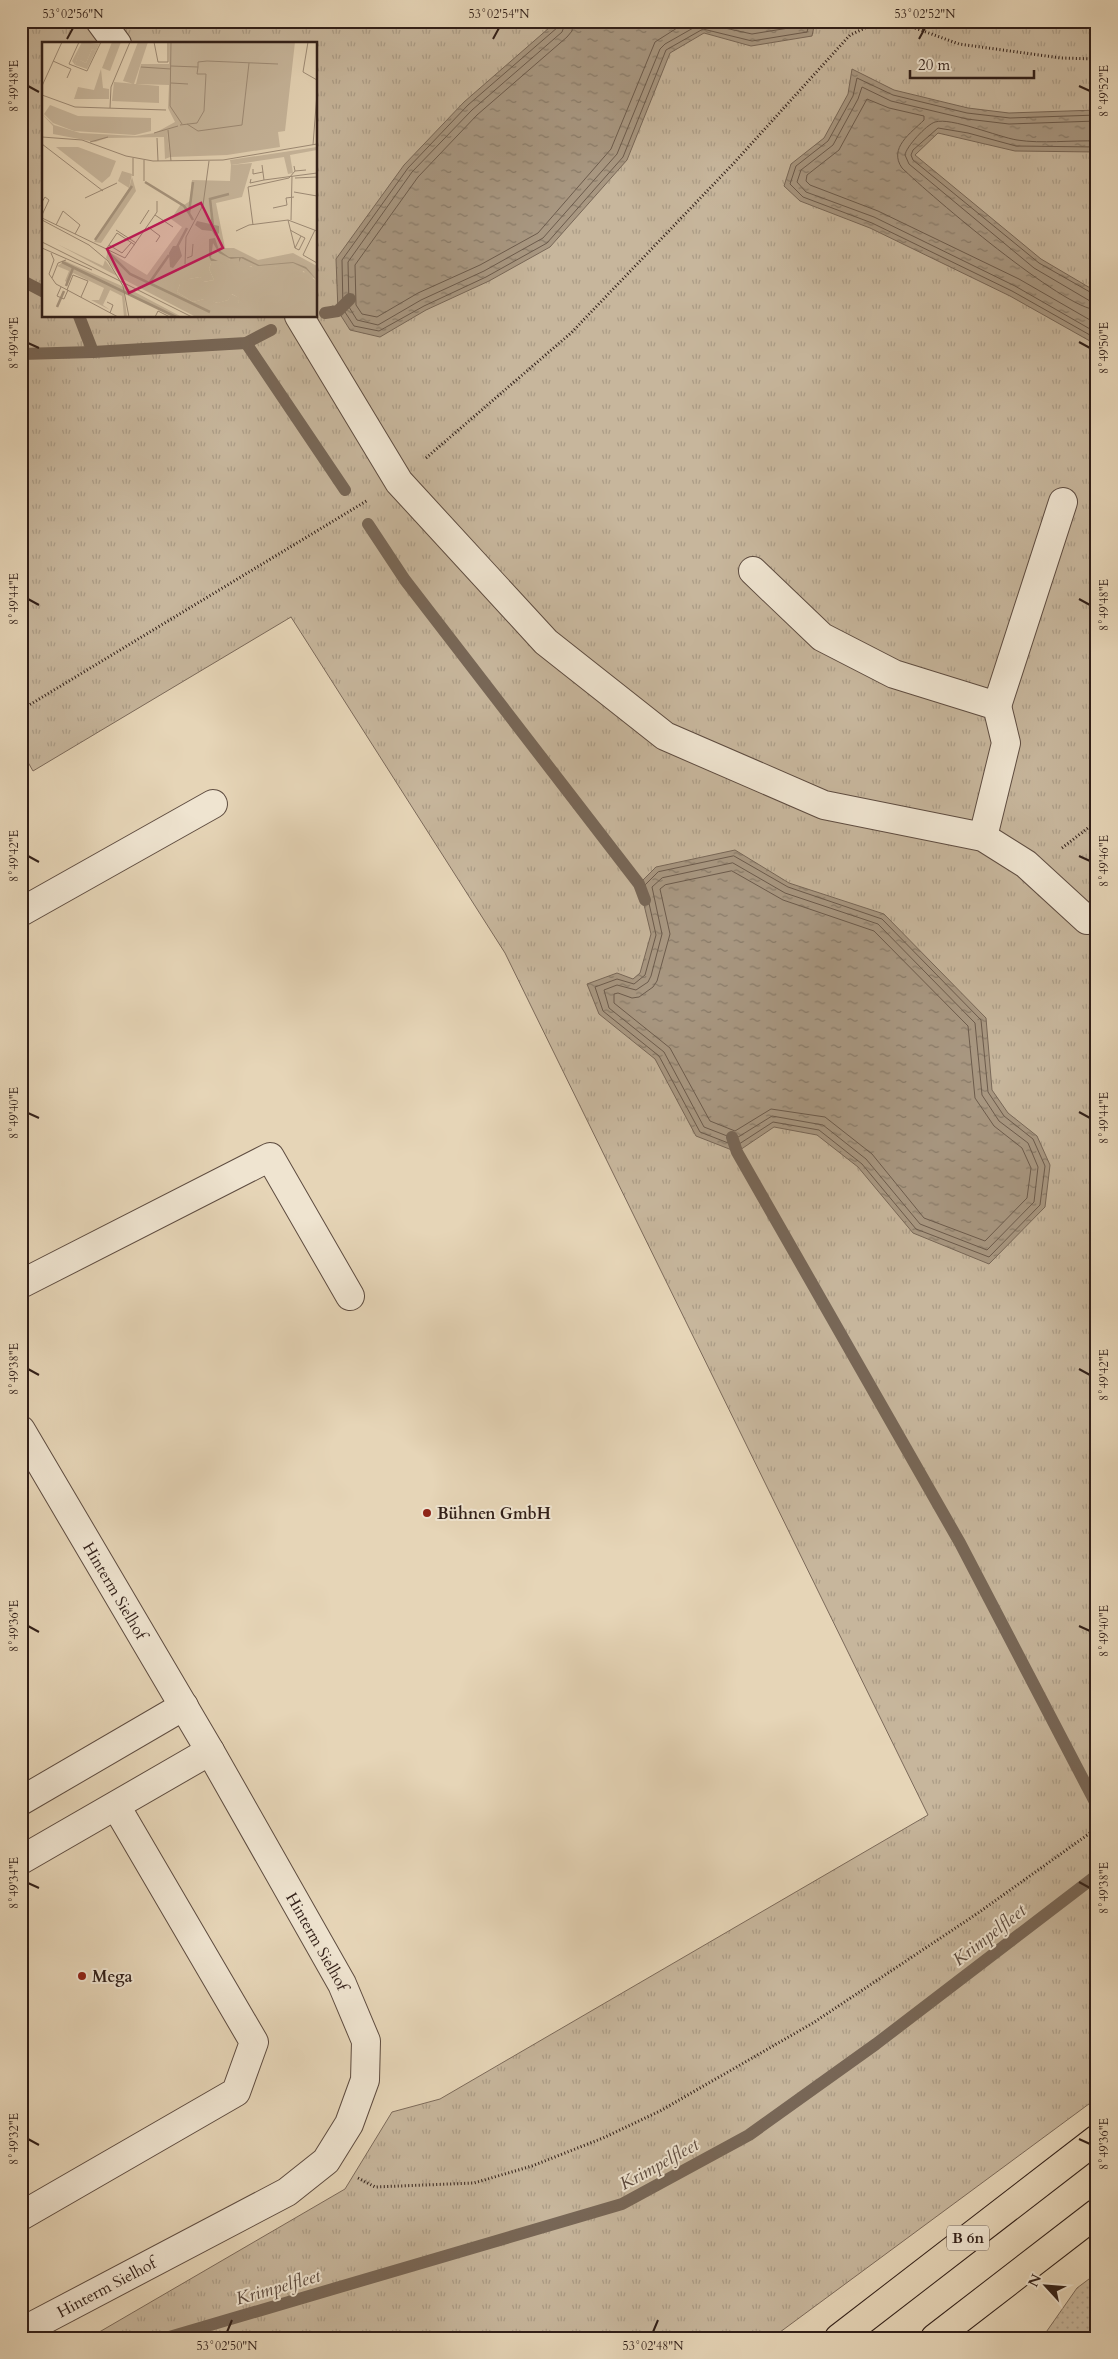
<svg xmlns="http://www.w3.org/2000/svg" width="1118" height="2359" viewBox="0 0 1118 2359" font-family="Cardo,serif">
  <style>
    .grass { fill: url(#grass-dots); stroke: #7c6a5a }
    .park { fill: url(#park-tufts); stroke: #7c6a5a; fill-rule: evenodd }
    .water { fill: url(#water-ripples); stroke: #786757 }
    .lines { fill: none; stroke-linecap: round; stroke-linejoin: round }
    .shore { stroke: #6c5b4c; stroke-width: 1 }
    .stream { stroke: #786757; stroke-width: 12 }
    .minor-casing { stroke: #5e4c40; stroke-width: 30 }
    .highway-casing { stroke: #311f18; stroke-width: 30 }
    .path { stroke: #311f18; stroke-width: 3; stroke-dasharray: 1 2.5; stroke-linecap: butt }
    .minor { stroke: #efe4d0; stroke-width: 28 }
    .highway { stroke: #e6d5b7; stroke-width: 28 }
    .ticks { fill: none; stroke: #311f18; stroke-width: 2 }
    .poi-dot { fill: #8f2418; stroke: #efe4d0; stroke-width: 2 }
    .labels { text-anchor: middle; stroke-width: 4; stroke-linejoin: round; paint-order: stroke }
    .shield { fill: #efe4d0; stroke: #6a5a4f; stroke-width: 1 }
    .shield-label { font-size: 15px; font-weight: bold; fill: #311f18 }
    .poi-label { font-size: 16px; font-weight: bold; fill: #311f18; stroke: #efe4d0; text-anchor: start }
    .street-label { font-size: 16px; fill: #311f18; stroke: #efe4d0 }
    .water-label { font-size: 18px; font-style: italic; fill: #5b493d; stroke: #efe4d0 }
    .inset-river { fill: none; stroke: #a89781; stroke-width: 2.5 }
    .inset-road { fill: none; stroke: #9e8c77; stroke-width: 1 }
    .view { fill: #c2185b; fill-opacity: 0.15; stroke: #c2185b; stroke-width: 2.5 }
    .inset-edge { fill: none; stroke: #311f18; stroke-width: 2.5 }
    .neatline { fill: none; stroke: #311f18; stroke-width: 2 }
    .ticks-label { font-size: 12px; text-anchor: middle; fill: #311f18 }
  </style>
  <defs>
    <pattern id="grass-dots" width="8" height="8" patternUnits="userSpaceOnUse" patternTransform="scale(1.25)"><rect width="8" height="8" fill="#c7b69c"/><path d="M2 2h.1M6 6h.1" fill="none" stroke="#ab9c86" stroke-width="1.8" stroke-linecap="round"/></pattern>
    <pattern id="park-tufts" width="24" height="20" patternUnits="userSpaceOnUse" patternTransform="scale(1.25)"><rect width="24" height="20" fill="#c7b69c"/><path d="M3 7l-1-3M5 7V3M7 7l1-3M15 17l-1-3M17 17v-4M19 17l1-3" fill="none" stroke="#ab9c86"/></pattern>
    <pattern id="water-ripples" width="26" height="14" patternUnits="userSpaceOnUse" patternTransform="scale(1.25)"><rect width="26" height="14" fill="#a89781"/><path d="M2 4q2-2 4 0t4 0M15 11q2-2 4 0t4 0" fill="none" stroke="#897b69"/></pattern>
  </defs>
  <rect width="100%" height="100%" fill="#e6d5b7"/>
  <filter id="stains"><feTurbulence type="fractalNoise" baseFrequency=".004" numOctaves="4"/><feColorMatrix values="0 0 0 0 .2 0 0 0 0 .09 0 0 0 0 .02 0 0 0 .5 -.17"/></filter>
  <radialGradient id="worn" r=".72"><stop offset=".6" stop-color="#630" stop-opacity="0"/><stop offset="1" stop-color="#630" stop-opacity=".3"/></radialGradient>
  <!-- grass -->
  <path class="grass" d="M 1097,2273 L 1097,2338 L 1042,2338 L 1077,2288 Z"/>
  <!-- park -->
  <path class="park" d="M 21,21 L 1097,21 L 1097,2098 L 772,2338 L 89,2338 L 345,2189 L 392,2112 L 440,2099 L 928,1815 L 505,953 L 291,617 L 33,771 L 21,750 ZM 44,44 L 316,44 L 316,316 L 44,316 Z"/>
  <!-- water -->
  <g class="water">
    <path d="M 557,21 L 815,21 L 812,36 L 751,46 L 704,33 L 670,53 L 627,160 L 550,247 L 489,281 L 426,310 L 380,337 L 350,330 L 338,311 L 336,259 L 404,165 L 464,102 Z"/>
    <path d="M 852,69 L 894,90 L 968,108 L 1009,113 L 1097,110 L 1097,152 L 1015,151 L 938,133 L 915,155 L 1041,259 L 1097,292 L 1097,345 L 1010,296 L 870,228 L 800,201 L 784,186 L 791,164 L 824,138 L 848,94 Z"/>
    <path d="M 735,850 L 789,883 L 884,914 L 986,1018 L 992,1090 L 1008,1113 L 1037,1136 L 1050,1165 L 1045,1207 L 989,1264 L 913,1233 L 858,1167 L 817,1135 L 774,1127 L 737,1152 L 696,1136 L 655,1059 L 599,1014 L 587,984 L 617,973 L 633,979 L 640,973 L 651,934 L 639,884 L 656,867 Z"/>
  </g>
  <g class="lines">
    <!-- shore -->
    <g class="shore">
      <path d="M 559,21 L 558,27 L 468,105 L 408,168 L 342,260 L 343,309 L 354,326 L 379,331 L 424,306 L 486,277 L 547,243 L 623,157 L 666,50 L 703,29 L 752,41 L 807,32 L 810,21"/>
      <path d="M 566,21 L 562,32 L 472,110 L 412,172 L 348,262 L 349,307 L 357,320 L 378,325 L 421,300 L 484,271 L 543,238 L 617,154 L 660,49 L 665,44 L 702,23 L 752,34 L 801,26 L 804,21"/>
      <path d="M 573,21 L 572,31 L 567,37 L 477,115 L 418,177 L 355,265 L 356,305 L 362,314 L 377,317 L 418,293 L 480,265 L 538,233 L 611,149 L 655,42 L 688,21"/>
      <path d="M 731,21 L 752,27 L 786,21"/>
      <path d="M 1097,115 L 1010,118 L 967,113 L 893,95 L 857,78 L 853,96 L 828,141 L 796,166 L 790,184 L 803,197 L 872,223 L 1012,291 L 1097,339"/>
      <path d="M 1097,121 L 1009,124 L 967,119 L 891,101 L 862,87 L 858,99 L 833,145 L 801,170 L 797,182 L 806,192 L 874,217 L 1015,286 L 1097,333"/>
      <path d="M 1097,141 C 1071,140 1042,144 1017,140 C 998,137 951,117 935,122 C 926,125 906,147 905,155 L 909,164 L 1034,268 L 1090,301 L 1097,302"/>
      <path d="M 1097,147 L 1016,146 L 968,133 L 938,128 L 913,150 L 911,155 L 913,160 L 1039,263 L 1097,296"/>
      <path d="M 1097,310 C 1063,309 931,196 902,168 C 888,148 911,133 924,120 L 924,116 L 889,108 L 867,99 L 839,150 L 807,175 L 806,181 L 810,185 L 878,211 L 1019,279 L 1097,324"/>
      <path d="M 734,856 L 788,887 L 882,919 L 981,1020 L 988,1092 L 1004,1116 L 1033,1139 L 1045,1166 L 1040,1205 L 989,1257 L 916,1229 L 862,1164 L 819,1130 L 773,1122 L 736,1146 L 700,1132 L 659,1056 L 603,1011 L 595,987 L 617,979 L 634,984 L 645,975 L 656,935 L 645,885 L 658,872 Z"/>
      <path d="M 733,863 L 785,893 L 878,924 L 975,1023 L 982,1095 L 999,1121 L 1028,1143 L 1038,1167 L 1034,1202 L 987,1250 L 920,1224 L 866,1159 L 823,1125 L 772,1116 L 735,1139 L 704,1127 L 664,1052 L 609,1008 L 604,990 L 617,985 L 636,990 L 648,982 L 651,976 L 662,934 L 652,887 L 662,878 Z"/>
      <path d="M 732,871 L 783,900 L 874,931 L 968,1026 L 975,1098 L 994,1126 L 1022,1148 L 1031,1168 L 1027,1198 L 985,1241 L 924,1218 L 872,1154 L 825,1117 L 771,1109 L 735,1131 L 710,1121 L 670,1048 L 614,1003 L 614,994 L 618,993 L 632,998 L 639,997 L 653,987 L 657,981 L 670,934 L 660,889 L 665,885 Z"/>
    </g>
    <!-- stream -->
    <g class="stream">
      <path d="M 21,280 L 44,292"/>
      <path d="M 325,313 L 338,311 L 350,299"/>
      <path d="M 79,316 L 93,352 L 246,343 L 271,330"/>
      <path d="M 246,343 L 345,490"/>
      <path d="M 21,354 L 93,352"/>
      <path d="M 368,524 L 405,580 L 639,884 L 645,900"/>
      <path d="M 732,1137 L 737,1152 L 960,1543 L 1095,1802"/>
      <path d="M 166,2338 L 622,2204 L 749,2135 L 876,2044 L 1097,1875"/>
      <path d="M 1091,2338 L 1097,2333"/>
    </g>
    <!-- minor casing -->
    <g class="minor-casing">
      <g id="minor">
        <path d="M 100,21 L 117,44"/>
        <path d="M 299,316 L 399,482 L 546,642 L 665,736 L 824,805 L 983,837 L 1026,864 L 1087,920"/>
        <path d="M 753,571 L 822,637 L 894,674 L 997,706 L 1006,743 L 983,837"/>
        <path d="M 997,706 L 1063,502"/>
        <path d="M 21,912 L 213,804"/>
        <path d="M 21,1284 L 270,1157 L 350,1296"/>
        <path id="s1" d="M 21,1430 L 210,1751 L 342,1984 L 366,2041 L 365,2080 L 349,2124 L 326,2161 L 287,2192 L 21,2332"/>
        <path d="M 21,1801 L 184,1706"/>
        <path d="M 21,1860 L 210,1751"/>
        <path d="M 21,2216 L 236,2092 L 254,2042 L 116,1806"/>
      </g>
    </g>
    <!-- highway casing -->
    <g class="highway-casing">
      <g id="highway">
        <path d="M 839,2338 L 1097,2139"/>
        <path d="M 935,2338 L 1097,2213"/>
      </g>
    </g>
    <!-- path -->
    <g class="path">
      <path d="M 426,458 L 571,333 L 733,164 L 850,35 L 878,22 L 904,24 L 959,44 L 1061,58 L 1097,59"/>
      <path d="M 21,710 L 368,500"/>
      <path d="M 1062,848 L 1097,821"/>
      <path d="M 358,2178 L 375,2187 L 474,2183 L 532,2166 L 603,2138 L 660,2111 L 813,2023 L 978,1913 L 1097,1828"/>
    </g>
    <!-- minor -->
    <use href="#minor" class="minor"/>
    <!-- highway -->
    <use href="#highway" class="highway"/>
  </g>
  <!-- ticks -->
  <path class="ticks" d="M 67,39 L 73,28M 493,39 L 499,28M 919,39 L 925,28M 28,86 L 39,92M 1079,86 L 1090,91M 1079,342 L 1090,348M 28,343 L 39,348M 28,599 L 39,605M 1079,599 L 1090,605M 28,856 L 39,862M 1079,856 L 1090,861M 1079,1112 L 1090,1118M 28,1113 L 39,1118M 28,1369 L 39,1375M 1079,1369 L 1090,1375M 28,1626 L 39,1632M 1079,1626 L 1090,1631M 1079,1882 L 1090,1888M 28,1883 L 39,1888M 28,2139 L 39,2145M 1079,2139 L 1090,2144M 227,2332 L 232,2320M 653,2332 L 658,2320"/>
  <!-- markers -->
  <g class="poi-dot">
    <circle cx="427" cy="1513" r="5"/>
    <circle cx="82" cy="1976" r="5"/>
  </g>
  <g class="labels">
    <!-- shield labels -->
    <rect class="shield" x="947" y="2225.5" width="42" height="25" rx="4"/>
    <g class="shield-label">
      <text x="968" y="2243">B 6n</text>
    </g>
    <!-- poi labels -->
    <g class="poi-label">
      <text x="437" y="1519">Bühnen GmbH</text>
      <text x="92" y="1982">Mega</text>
    </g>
    <!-- street labels -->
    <g class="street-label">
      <text dy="6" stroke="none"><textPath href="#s1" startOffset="186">Hinterm Sielhof</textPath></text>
      <text dy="6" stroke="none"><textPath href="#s1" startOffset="591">Hinterm Sielhof</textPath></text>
      <text transform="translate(106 2287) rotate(-28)" y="6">Hinterm Sielhof</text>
    </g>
    <!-- water labels -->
    <g class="water-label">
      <text transform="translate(989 1935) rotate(-38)" y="6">Krimpelfleet</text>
      <text transform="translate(659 2164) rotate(-29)" y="6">Krimpelfleet</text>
      <text transform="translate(278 2287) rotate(-16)" y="6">Krimpelfleet</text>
    </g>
  </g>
  <!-- overview -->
  <g transform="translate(42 42)">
    <rect width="275" height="275" fill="#e6d5b7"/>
    <path d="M 40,0 L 57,2 L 54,9 L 50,7 L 44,21 L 38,18 L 37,11 L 33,23 L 30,19 ZM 70,0 L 79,0 L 68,29 L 60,26 ZM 96,0 L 106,0 L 92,42 L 81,39 ZM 59,27 L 61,46 L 67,47 L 67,57 L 32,57 L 36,45 L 52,48 ZM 72,40 L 117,44 L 117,61 L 70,59 ZM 8,63 L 36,74 L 109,76 L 109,89 L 93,93 L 32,89 L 11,81 L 2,72 ZM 14,105 L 36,105 L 74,119 L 68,134 L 60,141 ZM 275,105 L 275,108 L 248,113 L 251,131 L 246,132 L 242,115 L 189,123 L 188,118 ZM 80,129 L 90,132 L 87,146 L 76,139 ZM 186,217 L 216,227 L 235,224 L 265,231 L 275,240 L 275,272 L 272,275 L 204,275 L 196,260 L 197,256 L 190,252 L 186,258 L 176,261 L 162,257 L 151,260 L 135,250 L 138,242 L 147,237 L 158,235 L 162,240 L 172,238 L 167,227 L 169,221 ZM 23,219 L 89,248 L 140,275 L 133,275 L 86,251 L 82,252 L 85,275 L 82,275 L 80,254 L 68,248 L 61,263 L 68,268 L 49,258 L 57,258 L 62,246 L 31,231 L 26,241 L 23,239 L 27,229 L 15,224 Z" fill="#c7b69c"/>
    <path d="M 50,7 L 54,9 L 45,27 L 33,23 L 37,10 L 40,12 L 38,18 L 44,21 ZM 15,202 L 61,224 L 63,218 L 75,234 Z" fill="#c7b69c"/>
    <path d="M 127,0 L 253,0 L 243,89 L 236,90 L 238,105 L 185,113 L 128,115 L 125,90 L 113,91 L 133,80 L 126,66 L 127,43 L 94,42 L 99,22 L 127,22 Z" fill="#c7b69c"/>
    <path d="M 0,72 L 12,83 L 38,91 L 94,94 L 125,89 L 128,115 L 123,117 L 122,95 L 65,96 L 53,100 L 11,92 L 11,84 ZM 210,121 L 200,155 L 174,161 L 183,206 L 192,206 L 216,218 L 251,211 L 275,224 L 275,244 L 272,236 L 264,235 L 262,229 L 254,234 L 250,232 L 251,228 L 240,230 L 235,224 L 220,229 L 216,227 L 216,230 L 209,224 L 198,226 L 198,222 L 193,224 L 187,217 L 185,220 L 169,221 L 167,227 L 172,238 L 161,240 L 158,235 L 147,237 L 143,244 L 138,242 L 135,250 L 151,260 L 162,257 L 164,253 L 171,255 L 171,259 L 175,261 L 186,258 L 189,252 L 198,256 L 196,260 L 203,266 L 204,275 L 154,275 L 79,236 L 64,216 L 66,209 L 105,233 L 140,185 L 129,177 L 139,162 L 142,163 L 148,159 L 150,138 L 188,139 L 189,123 ZM 90,135 L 94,149 L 59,201 L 52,200 L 87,146 Z" fill="#c7b69c"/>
    <path d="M 155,179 L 177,184 L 177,191 L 173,194 L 170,189 L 160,188 L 153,183 ZM 173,196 L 177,208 L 187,215 L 201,215 L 217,223 L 251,220 L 264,225 L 275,238 L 264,227 L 251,221 L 216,224 L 199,216 L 197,220 L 197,216 L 189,217 L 177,211 L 171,201 L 169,216 L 176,219 L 169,219 L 167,215 L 167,197 ZM 131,204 L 137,204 L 140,214 L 131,226 L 128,225 L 127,211 Z" fill="#a89781"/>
    <path class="inset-river" d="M 103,140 L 142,164 L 147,171M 151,178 L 147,171 L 151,140M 171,184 L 168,157 L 187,152M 53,198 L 90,144M 135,205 L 145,186M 66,210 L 88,232 L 168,270M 20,220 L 134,275M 108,240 L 127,213M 24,244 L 31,226M 15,265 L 22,249"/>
    <path class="inset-road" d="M 37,0 L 27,22 L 45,29 L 59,0M 112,0 L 116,20 L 126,20 L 126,0M 129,0 L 128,64 L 140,82M 266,0 L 261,30 L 275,38M 11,19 L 29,27 L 25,36M 129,24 L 156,25 L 156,20 L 165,19 L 236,22M 99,25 L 129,27M 129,41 L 146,42M 0,44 L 20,0M 0,53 L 33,65 L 124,68M 68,66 L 69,45 L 88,0M 145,82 L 156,89 L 200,83 L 207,21M 138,83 L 155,81 L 162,69 L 164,32 L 155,32 L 156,25M 126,88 L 129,119M 112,91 L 136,84M 0,95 L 40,98 L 84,114 L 111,119 L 181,118 L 275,102M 115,96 L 116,119M 48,100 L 66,95M 0,102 L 61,149M 271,103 L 275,51M 91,116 L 91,134M 220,123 L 222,138 L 275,131M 252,124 L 253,129 L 264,128M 211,127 L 211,132 L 221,130M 253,136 L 275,135M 209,137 L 208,141 L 222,138M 102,139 L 102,118M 252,150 L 275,154M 43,156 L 75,141M 0,160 L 3,155 L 7,158 L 0,173M 231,166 L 245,163 L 244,156 L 252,155M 113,173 L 131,185M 0,176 L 83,216 L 115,170 L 115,159M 0,178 L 47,203 L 66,219 L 81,244 L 87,275M 246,178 L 253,206M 249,178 L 250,134M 98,182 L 107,168M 14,183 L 21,169 L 38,183 L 33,192M 211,183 L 206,145 L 247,136 L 253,129M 106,185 L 118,194 L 114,200M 74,188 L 94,201M 248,188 L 259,194 L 253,206M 273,188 L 261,213 L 275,221M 194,189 L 207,183 L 246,178 L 275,189M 0,200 L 150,275M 67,203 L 80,211 L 89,201M 0,206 L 50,228M 65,206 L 75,191 L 93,203M 253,206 L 257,208 L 263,196 L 259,194M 9,211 L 12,218 L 7,232 L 14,242 L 76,275M 145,216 L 150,214 L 151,202M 143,222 L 144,195 L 161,163 L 167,119M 10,236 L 16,221 L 24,218M 19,245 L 15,254 L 22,257 L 26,248M 25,248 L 31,233 L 46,239 L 39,255M 65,260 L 71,263 L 68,271M 113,275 L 116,269 L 128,275"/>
    <path class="view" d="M 159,161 L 181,206 L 87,251 L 65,207 Z"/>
    <rect width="275" height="275" class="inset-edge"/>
  </g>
  <!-- margin -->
  <rect width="1118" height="2359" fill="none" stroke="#e6d5b7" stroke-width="55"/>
  <!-- north arrow -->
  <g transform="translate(1046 2286) rotate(296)" stroke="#efe4d0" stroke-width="4" paint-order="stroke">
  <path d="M0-4L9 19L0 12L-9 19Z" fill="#311f18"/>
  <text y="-8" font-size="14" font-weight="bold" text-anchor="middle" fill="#311f18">N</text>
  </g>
  <!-- scale -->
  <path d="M910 70v8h124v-8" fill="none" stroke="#311f18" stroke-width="2.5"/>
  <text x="918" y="70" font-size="15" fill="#311f18" stroke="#efe4d0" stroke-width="4" paint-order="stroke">20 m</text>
  <rect x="28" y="28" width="1062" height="2304" class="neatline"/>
  <g class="ticks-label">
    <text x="73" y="18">53°02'56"N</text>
    <text x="499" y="18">53°02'54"N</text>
    <text x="925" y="18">53°02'52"N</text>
    <text transform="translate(14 86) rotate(-90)" y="4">8°49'48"E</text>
    <text transform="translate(1104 91) rotate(-90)" y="4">8°49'52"E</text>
    <text transform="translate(14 343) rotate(-90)" y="4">8°49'46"E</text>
    <text transform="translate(1104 348) rotate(-90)" y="4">8°49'50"E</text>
    <text transform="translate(14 599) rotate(-90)" y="4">8°49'44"E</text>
    <text transform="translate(1104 605) rotate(-90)" y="4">8°49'48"E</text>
    <text transform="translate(14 856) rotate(-90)" y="4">8°49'42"E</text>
    <text transform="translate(1104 861) rotate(-90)" y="4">8°49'46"E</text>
    <text transform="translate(14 1113) rotate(-90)" y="4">8°49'40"E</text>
    <text transform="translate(1104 1118) rotate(-90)" y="4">8°49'44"E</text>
    <text transform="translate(14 1369) rotate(-90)" y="4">8°49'38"E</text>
    <text transform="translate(1104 1375) rotate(-90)" y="4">8°49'42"E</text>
    <text transform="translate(14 1626) rotate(-90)" y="4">8°49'36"E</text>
    <text transform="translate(1104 1631) rotate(-90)" y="4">8°49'40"E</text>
    <text transform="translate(14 1883) rotate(-90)" y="4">8°49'34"E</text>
    <text transform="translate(1104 1888) rotate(-90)" y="4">8°49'38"E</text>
    <text transform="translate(14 2139) rotate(-90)" y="4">8°49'32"E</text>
    <text transform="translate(1104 2144) rotate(-90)" y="4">8°49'36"E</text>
    <text x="227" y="2350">53°02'50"N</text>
    <text x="653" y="2350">53°02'48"N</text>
  </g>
  <rect width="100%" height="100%" filter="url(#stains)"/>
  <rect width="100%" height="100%" fill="url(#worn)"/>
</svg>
